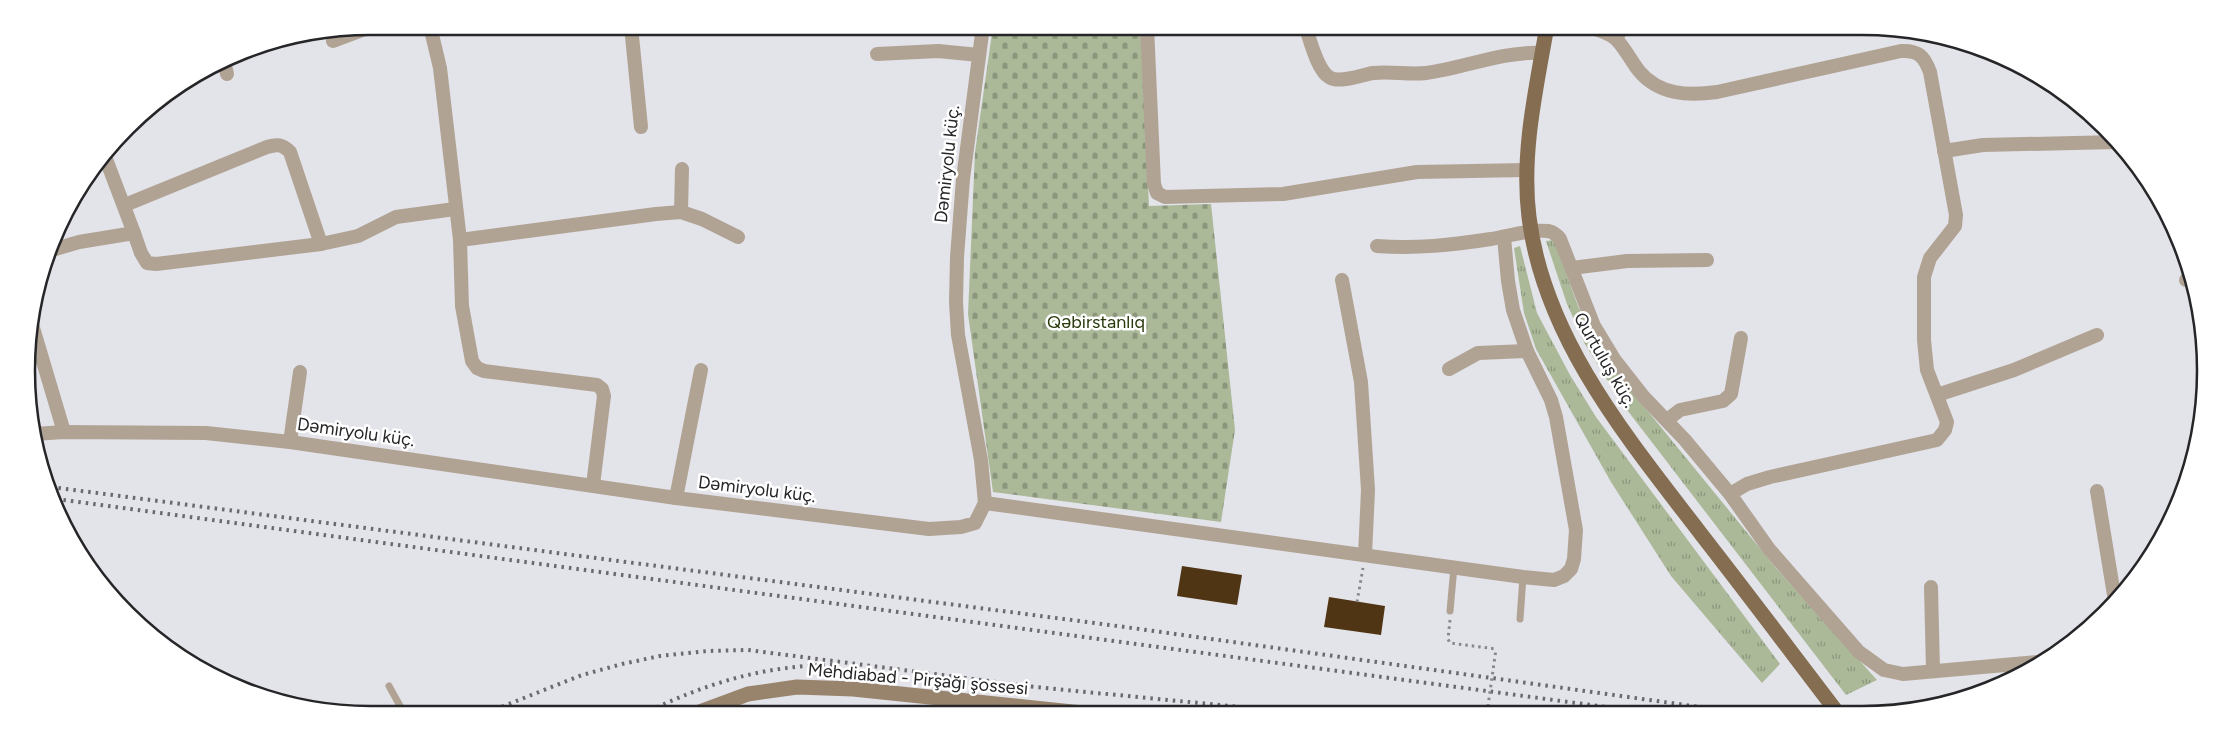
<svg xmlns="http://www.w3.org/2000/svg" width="2232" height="741" viewBox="0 0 2232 741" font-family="Figtree,sans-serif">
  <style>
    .grass { fill: url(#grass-tufts) }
    .cemetery { fill: url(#cemetery-stones) }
    .building { fill: #4f3514 }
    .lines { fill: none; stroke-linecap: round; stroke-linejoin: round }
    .path { stroke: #87878d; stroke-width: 3; stroke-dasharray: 2.5 4; stroke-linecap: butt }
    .service { stroke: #b1a394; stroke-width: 7 }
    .minor { stroke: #b1a394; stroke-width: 14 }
    .secondary { stroke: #98836d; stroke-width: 15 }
    .primary { stroke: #856d51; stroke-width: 15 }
    .rail { stroke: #6a6a6e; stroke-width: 4; stroke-dasharray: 2.5 5; stroke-linecap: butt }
    .path-bridge { stroke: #87878d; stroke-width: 3; stroke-dasharray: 2.5 4; stroke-linecap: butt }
    .labels { text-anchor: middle; stroke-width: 5; stroke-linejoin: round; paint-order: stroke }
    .street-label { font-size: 18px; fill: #262629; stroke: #fff }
    .park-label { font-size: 18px; fill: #28390a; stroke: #fff }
    .rim { fill: none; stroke: #262629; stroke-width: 2.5 }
  </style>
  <defs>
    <pattern id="grass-tufts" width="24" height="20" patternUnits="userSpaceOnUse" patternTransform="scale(1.25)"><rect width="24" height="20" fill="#abb999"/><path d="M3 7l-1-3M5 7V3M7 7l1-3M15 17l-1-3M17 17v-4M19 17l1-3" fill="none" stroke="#8b967d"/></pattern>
    <pattern id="cemetery-stones" width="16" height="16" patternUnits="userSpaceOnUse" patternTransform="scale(1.25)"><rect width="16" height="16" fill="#abb999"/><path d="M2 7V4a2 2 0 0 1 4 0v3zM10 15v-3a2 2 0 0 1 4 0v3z" fill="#8b967d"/></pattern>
  </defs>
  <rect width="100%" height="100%" fill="#e3e3ea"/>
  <!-- grass -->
  <g class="grass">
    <path d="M 1554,240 L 1578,306 L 1596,343 L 1629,388 L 1776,568 L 1877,680 L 1846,695 L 1621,402 L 1585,344 L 1567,304 L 1546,241 Z"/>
    <path d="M 1520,246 L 1537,313 L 1570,375 L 1596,417 L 1780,664 L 1762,683 L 1671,576 L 1611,482 L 1536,349 L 1524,313 L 1514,248 Z"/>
  </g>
  <!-- cemetery -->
  <path class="cemetery" d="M 993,26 L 1141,26 L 1149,206 L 1211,204 L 1235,430 L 1221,522 L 993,492 L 968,314 L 975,152 Z"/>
  <!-- building -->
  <g class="building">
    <path d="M 1182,566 L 1242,575 L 1237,605 L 1177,596 Z"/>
    <path d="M 1329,597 L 1385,606 L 1381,635 L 1324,627 Z"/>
  </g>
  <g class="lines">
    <!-- path -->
    <g class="path">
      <path d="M 1357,602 L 1363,568"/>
      <path d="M 1450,620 L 1448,639 L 1450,643 L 1496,649"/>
    </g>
    <!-- service -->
    <g class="service">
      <path d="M 1450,611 L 1454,567"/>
      <path d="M 1520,619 L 1523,577"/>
      <path d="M 389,686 L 405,715"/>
    </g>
    <!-- minor -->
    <g class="minor">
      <path d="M 430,26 L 440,68 L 460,240 L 462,306 L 472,361 L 477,368 L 484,371 L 597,385 L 602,389 L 604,396 L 593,485"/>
      <path d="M 631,26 L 641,127"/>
      <path d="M 1147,26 L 1154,184 L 1157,193 L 1165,197 L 1283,194 L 1417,172 L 1527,170"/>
      <path d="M 1305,26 C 1310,39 1317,70 1329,77 C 1339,84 1361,75 1373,73 C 1391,71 1408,75 1426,73 C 1465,68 1502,51 1542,53"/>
      <path d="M 1584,26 C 1595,29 1607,31 1616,39 C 1625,48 1631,61 1639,71 C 1659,95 1688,96 1717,92 L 1901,51 C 1918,50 1924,56 1930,72 L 1956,215 L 1955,226 L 1930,258 L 1924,277 L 1924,340 L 1927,370 L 1947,422 L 1945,430 L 1937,440 L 1770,477 L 1747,484 L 1730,494"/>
      <path d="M 1616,39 L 1623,26"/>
      <path d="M 333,41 L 373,26"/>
      <path d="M 877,54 L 938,51 L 979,55"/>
      <path d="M 224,61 L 227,74"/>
      <path d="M 1944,151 L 1983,145 L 2117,142"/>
      <path d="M 104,154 L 134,233"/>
      <path d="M 125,205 L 267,147 C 277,144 282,144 290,152 L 321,244"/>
      <path d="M 681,212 L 682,169"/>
      <path d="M 460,240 L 656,214 L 681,212 L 702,219 L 738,237"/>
      <path d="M 1377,246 C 1416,249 1452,245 1491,239 C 1509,236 1530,229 1548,231 C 1554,232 1557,235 1560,239 L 1594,326 L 1614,359 L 1643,396 L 1685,440 L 1730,494 L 1769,549 L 1859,652 L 1884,670 L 1903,674 L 2038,662"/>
      <path d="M 52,250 L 79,242 L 134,233 L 141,253 L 147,263 L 156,264 L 321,244 L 358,236 L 396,217 L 455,209"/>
      <path d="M 1572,268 L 1627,261 L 1707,260"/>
      <path d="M 1342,280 L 1361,382 L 1368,490 L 1365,555"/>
      <path d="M 2186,280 L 2191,275"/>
      <path d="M 31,321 L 64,432"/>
      <path d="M 1449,369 L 1478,353 L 1527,351"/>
      <path d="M 1937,395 L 2014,370 L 2097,335"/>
      <path d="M 1667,420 L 1680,410 L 1723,401 L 1731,394 L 1741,338"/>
      <path d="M 34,434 L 64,432 L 206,433 L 290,442 L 676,498 L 929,529 L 961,527 L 975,523 L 985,503 L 981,460 L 958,335 L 956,302 L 957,257 L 963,179 L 983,26"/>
      <path d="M 290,442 L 300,372"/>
      <path d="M 2097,491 L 2115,601"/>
      <path d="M 676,498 L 701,370"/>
      <path d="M 985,503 L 1523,577 L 1554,580 L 1564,576 L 1571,569 L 1574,559 L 1576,530 L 1556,417 L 1551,400 L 1527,351 L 1513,310 L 1508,281 L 1504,237"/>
      <path d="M 1931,587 L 1933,670"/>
    </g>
    <!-- secondary -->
    <path class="secondary" d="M 694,714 L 748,694 L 797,687 L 853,689 L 1082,713"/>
    <!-- primary -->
    <path class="primary" d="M 1547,26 C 1536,89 1521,154 1529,217 C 1544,339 1629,440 1701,534 C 1747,593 1792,653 1837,712"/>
    <!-- rail -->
    <g class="rail">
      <path d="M 51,487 L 1125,627 L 1736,712"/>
      <path d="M 56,499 L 1643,712"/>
      <path d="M 643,714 C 706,683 765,665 835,665"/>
      <path d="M 481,715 L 582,675 L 622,664 L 660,656 L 707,651 L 748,650 L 1035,687 L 1302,713"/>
    </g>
    <!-- path-bridge -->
    <path class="path-bridge" d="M 1487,713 L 1496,649"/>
  </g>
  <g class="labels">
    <!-- street labels -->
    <g class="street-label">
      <text transform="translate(947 164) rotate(-84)" y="6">Dəmiryolu küç.</text>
      <text transform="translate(1605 360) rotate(60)" y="6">Qurtuluş küç.</text>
      <text transform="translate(356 432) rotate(8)" y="6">Dəmiryolu küç.</text>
      <text transform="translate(757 489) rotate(7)" y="6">Dəmiryolu küç.</text>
      <text transform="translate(918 679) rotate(5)" y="6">Mehdiabad - Pirşağı şossesi</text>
    </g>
    <!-- park labels -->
    <g class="park-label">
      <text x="1096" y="328">Qəbirstanlıq</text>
    </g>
  </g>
  <!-- crop -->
  <path d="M0 0H2232V741H0ZM370 35H1862A335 335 0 0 1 2197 370V371A335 335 0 0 1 1862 706H370A335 335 0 0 1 35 371V370A335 335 0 0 1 370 35Z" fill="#fff" fill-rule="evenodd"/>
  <path class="rim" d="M370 35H1862A335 335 0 0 1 2197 370V371A335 335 0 0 1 1862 706H370A335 335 0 0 1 35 371V370A335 335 0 0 1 370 35Z"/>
</svg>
